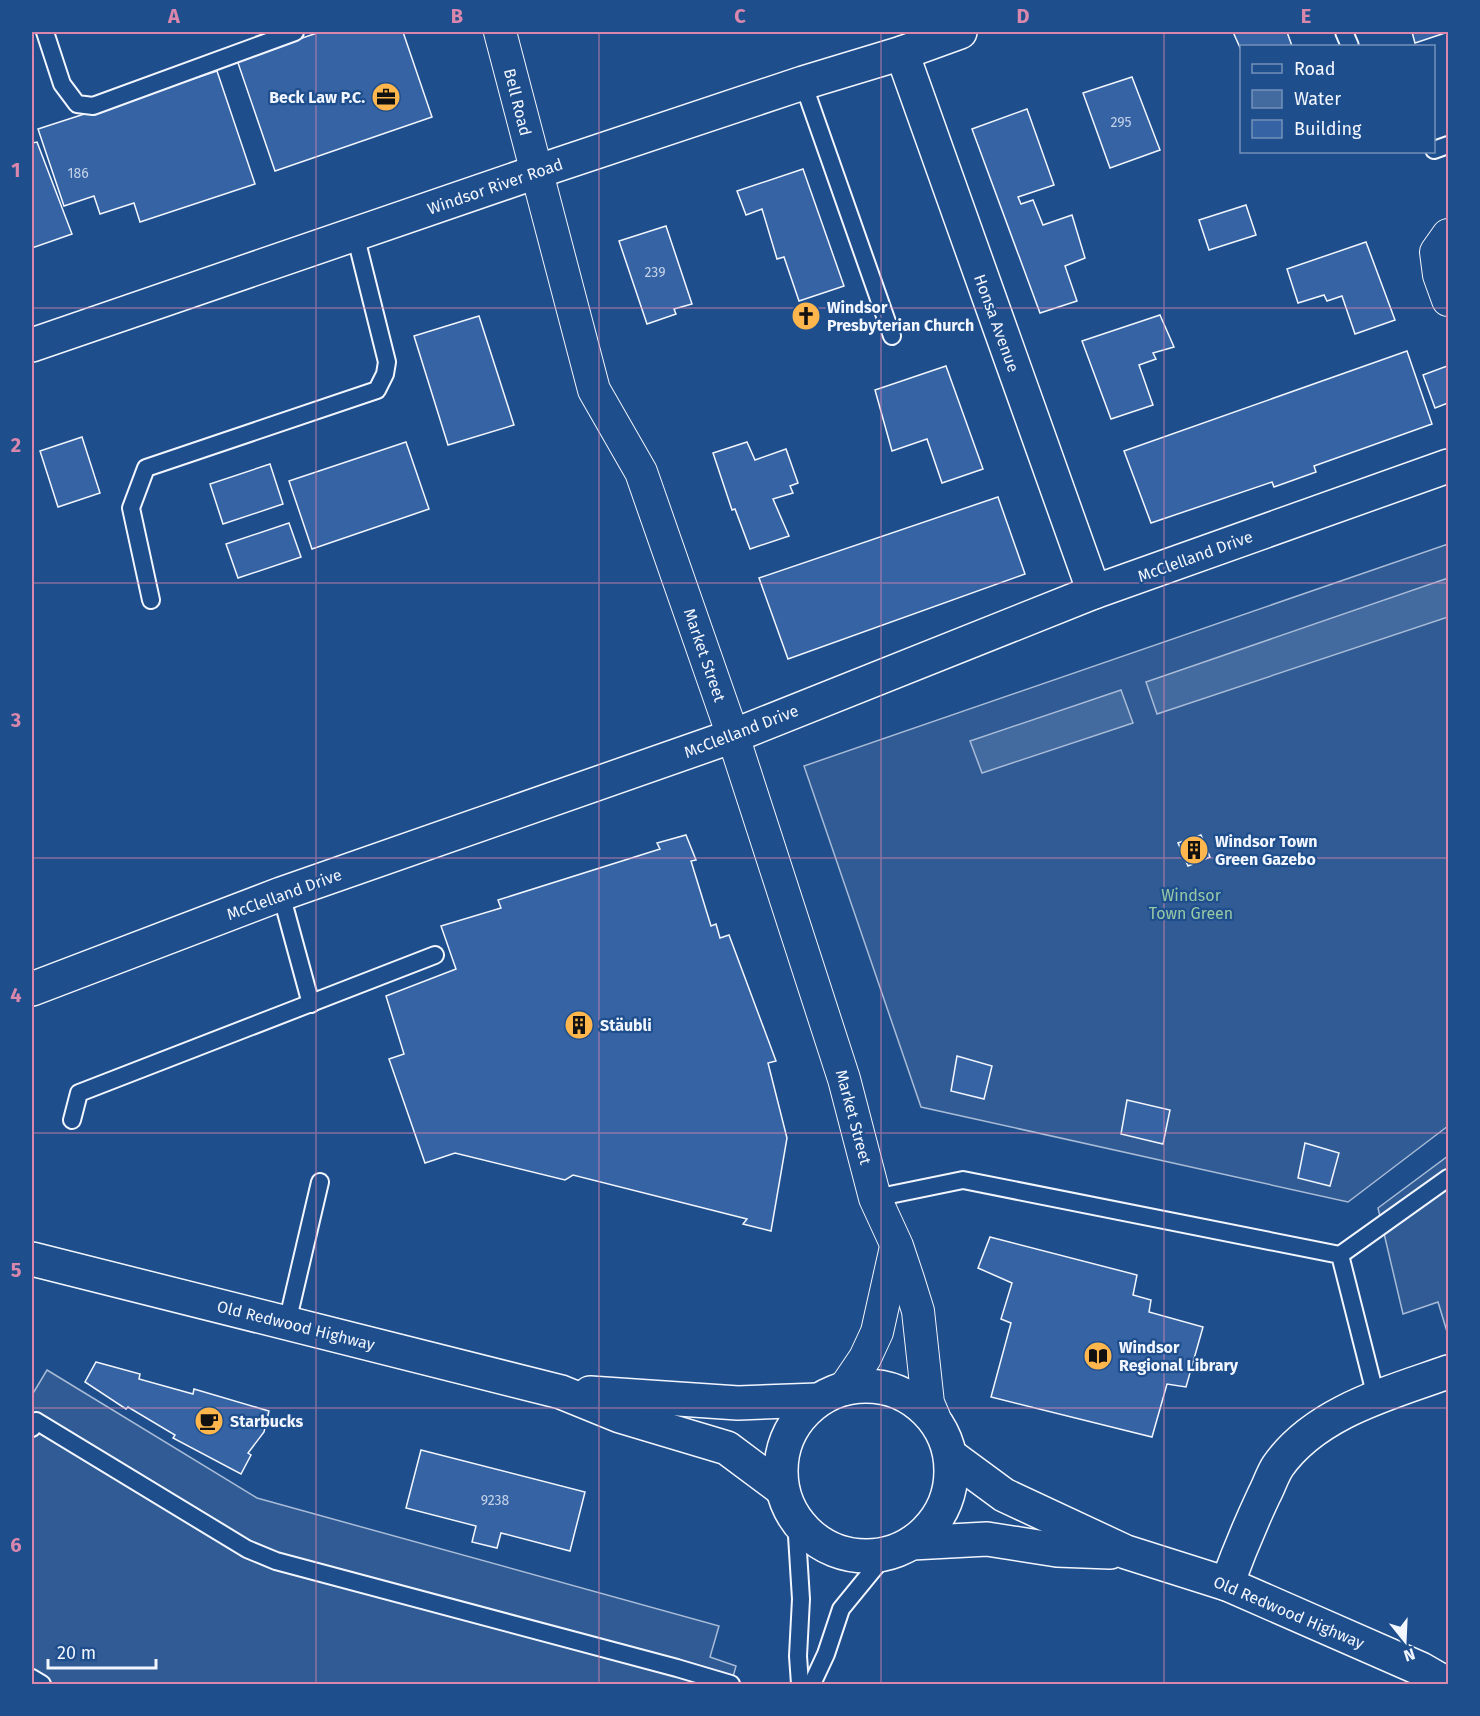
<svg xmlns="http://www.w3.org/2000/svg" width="1480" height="1716" viewBox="0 0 1480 1716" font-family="'Fira Sans',sans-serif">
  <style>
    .built { fill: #305b95; stroke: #a8bbd7; stroke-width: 1.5 }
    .water { fill: #446ba0; stroke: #a8bbd7; stroke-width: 1.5 }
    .building { fill: #3563a3; stroke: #f2f6ff; stroke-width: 1.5 }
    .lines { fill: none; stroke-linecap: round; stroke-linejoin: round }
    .lane-casing { stroke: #f2f6ff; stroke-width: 20 }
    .street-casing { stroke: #f2f6ff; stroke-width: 34 }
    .secondary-casing { stroke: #f2f6ff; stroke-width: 36 }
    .lane { stroke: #1f4e8c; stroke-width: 16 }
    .street { stroke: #1f4e8c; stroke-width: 32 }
    .secondary { stroke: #1f4e8c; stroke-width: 33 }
    .grid { fill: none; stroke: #da87ad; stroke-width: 1.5; stroke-opacity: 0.55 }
    .labels { text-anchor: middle; stroke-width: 4.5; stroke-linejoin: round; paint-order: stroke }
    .number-label { font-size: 14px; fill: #c3d1e8 }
    .poi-label { font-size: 16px; font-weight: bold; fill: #f2f6ff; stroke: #1f4e8c; text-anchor: start }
    .street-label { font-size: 16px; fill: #f2f6ff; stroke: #1f4e8c }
    .park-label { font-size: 16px; fill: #97c8a6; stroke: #1f4e8c }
    .neatline { fill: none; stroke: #da87ad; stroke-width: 2 }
    .grid-label { font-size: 20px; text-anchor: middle; font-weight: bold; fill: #da87ad }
  </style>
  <rect width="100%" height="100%" fill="#1f4e8c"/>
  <!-- built -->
  <g class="built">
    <path d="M 1448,544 L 1448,1126 L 1348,1202 L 921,1107 L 804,766 Z"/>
    <path d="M 1448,1156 L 1448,1335 L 1438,1302 L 1403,1314 L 1378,1208 Z"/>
    <path d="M 47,1370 L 257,1498 L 719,1626 L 710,1657 L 736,1666 L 731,1684 L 32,1684 L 32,1395 Z"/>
  </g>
  <!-- water -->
  <g class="water">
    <path d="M 1448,578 L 1448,617 L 1157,714 L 1146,682 Z"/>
    <path d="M 1121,690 L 1133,723 L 982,773 L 970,741 Z"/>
  </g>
  <!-- building -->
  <g class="building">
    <path d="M 320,32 L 403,32 L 432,117 L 275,171 L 237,60 Z"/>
    <path d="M 1233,32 L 1287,32 L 1292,46 L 1242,46 L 1242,52 Z"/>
    <path d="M 1412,32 L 1448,32 L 1415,43 Z"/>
    <path d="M 217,71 L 255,184 L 140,222 L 134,203 L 100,214 L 94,196 L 64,206 L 38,129 Z"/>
    <path d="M 1132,77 L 1160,150 L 1110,168 L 1083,93 Z"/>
    <path d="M 1027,109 L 1054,185 L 1018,197 L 1021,204 L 1033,200 L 1043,225 L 1072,215 L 1085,258 L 1065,266 L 1077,301 L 1040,313 L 972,129 Z"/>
    <path d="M 37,142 L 72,234 L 32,248 L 32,143 Z"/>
    <path d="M 803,169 L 844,286 L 799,301 L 784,257 L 777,259 L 762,209 L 746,215 L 737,191 Z"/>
    <path d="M 1246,205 L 1256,235 L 1209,250 L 1199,220 Z"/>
    <path d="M 666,226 L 692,304 L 674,309 L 676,314 L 647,324 L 619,241 Z"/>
    <path d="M 1366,242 L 1395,320 L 1355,334 L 1342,296 L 1327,301 L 1324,295 L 1298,303 L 1287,269 Z"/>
    <path d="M 1160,315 L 1174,347 L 1153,353 L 1156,359 L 1139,365 L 1153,405 L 1111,419 L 1082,341 Z"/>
    <path d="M 479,316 L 514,425 L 448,445 L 414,336 Z"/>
    <path d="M 1407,351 L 1432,424 L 1314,466 L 1316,472 L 1274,487 L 1272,482 L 1151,523 L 1124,451 Z"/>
    <path d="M 946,366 L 983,469 L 942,483 L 927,439 L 892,451 L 875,390 Z"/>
    <path d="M 1447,366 L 1448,403 L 1435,408 L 1423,375 Z"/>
    <path d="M 82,437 L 100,493 L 58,507 L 40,451 Z"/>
    <path d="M 406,442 L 429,509 L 312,549 L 289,481 Z"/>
    <path d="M 747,442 L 755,460 L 786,449 L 798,483 L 790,486 L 793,493 L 773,499 L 789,536 L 750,549 L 735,509 L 732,510 L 713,453 Z"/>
    <path d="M 270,464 L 283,504 L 223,524 L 210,484 Z"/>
    <path d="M 998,497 L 1025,574 L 788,659 L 759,578 Z"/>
    <path d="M 289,523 L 301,557 L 238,578 L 226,544 Z"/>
    <path d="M 686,835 L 696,860 L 691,861 L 711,926 L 716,924 L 720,938 L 729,935 L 776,1061 L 768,1063 L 787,1138 L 771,1231 L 743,1224 L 747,1219 L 573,1175 L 565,1180 L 455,1153 L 425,1163 L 389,1059 L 404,1054 L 386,996 L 456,969 L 441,926 L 501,908 L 498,900 L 660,849 L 657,843 Z"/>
    <path d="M 1201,835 L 1210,857 L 1188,866 L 1178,843 Z"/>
    <path d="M 957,1056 L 992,1066 L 984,1099 L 951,1091 Z"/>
    <path d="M 1127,1100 L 1170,1110 L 1163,1144 L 1121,1134 Z"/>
    <path d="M 1305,1143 L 1339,1153 L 1330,1186 L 1298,1178 Z"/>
    <path d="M 990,1237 L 1137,1275 L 1133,1295 L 1151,1300 L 1149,1312 L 1203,1327 L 1186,1387 L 1167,1384 L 1152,1437 L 991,1397 L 1011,1323 L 1001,1319 L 1012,1283 L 978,1268 Z"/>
    <path d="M 96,1362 L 140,1374 L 139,1379 L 193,1394 L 194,1389 L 269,1411 L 264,1432 L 248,1453 L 251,1455 L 241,1474 L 173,1438 L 175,1435 L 128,1407 L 126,1409 L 85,1382 Z"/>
    <path d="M 421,1450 L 585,1492 L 570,1551 L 501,1533 L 497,1548 L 472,1542 L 476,1526 L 406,1508 Z"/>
  </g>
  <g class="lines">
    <!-- lane casing -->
    <g class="lane-casing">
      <g id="lane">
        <path d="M 45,32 L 62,84 L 77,104 L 93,106 L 295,32"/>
        <path d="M 1344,32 L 1350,46"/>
        <path d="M 803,83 L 892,336"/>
        <path d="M 1434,150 L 1448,145"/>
        <path d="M 151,600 L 131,508 L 146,468 L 377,390 L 385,374 L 387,362 L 355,234"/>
        <path d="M 281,894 L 311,1004"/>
        <path d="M 72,1120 L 79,1093 L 435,955"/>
        <path d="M 875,1198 L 963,1180 L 1340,1255 L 1376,1397"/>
        <path d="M 1340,1255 L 1448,1178"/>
        <path d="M 287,1323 L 320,1182"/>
        <path d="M 32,1428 L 36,1421 L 247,1549 L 276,1561 L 677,1668 L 731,1684"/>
        <path d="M 796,1520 L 801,1599 L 798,1656 L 800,1684"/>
        <path d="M 32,1678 L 42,1684"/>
        <path d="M 812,1684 L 826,1654 L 841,1609 L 886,1554"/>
      </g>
    </g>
    <!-- street casing -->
    <g class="street-casing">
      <g id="street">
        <path d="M 500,32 L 594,390 L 641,472 L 733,736 L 844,1079 L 875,1198 L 897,1246 L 908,1279 L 918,1311 L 928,1403 L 934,1417"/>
        <path d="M 1448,235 L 1436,252 L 1439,275 L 1448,300"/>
        <path d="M 844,1389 L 865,1358 L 877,1332 L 896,1247"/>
      </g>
    </g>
    <!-- secondary casing -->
    <g class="secondary-casing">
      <g id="secondary">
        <path d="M 902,53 L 1094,592"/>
        <path d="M 32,345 L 536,172 L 803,83 L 902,53 L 960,32"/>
        <path d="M 32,989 L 281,894 L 733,736 L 1094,592 L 1448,466"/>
        <path d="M 32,1259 L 561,1392 L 620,1416 L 727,1448 L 782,1489"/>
        <circle cx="866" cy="1471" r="85"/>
        <path d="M 590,1393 L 738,1403 L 818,1400"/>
        <path d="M 951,1456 L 1004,1495 L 1126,1552 L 1227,1584 L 1421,1669 L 1447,1684"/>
        <path d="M 912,1543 L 987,1539 L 1057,1550 L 1110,1552"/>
        <path d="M 1227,1584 C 1238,1554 1250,1525 1264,1495 C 1269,1486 1272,1475 1278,1466 C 1316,1412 1389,1393 1448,1372"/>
      </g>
    </g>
    <!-- lane -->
    <use href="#lane" class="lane"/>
    <!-- street -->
    <use href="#street" class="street"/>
    <!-- secondary -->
    <use href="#secondary" class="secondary"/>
  </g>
  <!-- grid -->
  <path class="grid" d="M 316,32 L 316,1684M 599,32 L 599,1684M 881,32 L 881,1684M 1164,32 L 1164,1684M 32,308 L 1448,308M 32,583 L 1448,583M 32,858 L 1448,858M 32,1133 L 1448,1133M 32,1408 L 1448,1408"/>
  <!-- icons -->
  <defs>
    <g id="office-disc" transform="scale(1.5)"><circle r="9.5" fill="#ffb74d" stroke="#1f4e8c"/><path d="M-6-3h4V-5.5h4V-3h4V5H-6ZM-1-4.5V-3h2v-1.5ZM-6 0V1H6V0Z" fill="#111"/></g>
    <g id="church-disc" transform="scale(1.5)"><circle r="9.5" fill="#ffb74d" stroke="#1f4e8c"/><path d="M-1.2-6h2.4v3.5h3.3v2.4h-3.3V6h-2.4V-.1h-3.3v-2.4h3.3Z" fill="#111"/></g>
    <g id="building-disc" transform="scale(1.5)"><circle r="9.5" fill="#ffb74d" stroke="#1f4e8c"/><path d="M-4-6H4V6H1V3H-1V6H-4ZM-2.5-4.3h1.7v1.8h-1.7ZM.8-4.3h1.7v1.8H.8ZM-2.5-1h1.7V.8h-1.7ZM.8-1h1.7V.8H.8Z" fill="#111"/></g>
    <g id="library-disc" transform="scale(1.5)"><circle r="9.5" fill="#ffb74d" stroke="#1f4e8c"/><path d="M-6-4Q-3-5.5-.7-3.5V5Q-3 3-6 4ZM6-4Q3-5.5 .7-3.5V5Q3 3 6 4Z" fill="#111"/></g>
    <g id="cafe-disc" transform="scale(1.5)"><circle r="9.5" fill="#ffb74d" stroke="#1f4e8c"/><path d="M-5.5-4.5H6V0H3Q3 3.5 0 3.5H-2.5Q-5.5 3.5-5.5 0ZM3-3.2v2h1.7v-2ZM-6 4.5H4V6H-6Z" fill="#111"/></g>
  </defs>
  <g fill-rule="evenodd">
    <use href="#office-disc" x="386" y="97"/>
    <use href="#church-disc" x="806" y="316"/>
    <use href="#building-disc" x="1194" y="850"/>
    <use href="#building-disc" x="579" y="1025"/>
    <use href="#library-disc" x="1098" y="1356"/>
    <use href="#cafe-disc" x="209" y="1421"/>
  </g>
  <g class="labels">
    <!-- number labels -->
    <g class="number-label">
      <text x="1121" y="127">295</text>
      <text x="78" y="178">186</text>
      <text x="655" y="277">239</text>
      <text x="495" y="1505">9238</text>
    </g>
    <!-- poi labels -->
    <g class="poi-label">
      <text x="365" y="103" text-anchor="end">Beck Law P.C.</text>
      <text x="827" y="313">Windsor<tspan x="827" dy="18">Presbyterian Church</tspan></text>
      <text x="1215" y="847">Windsor Town<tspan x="1215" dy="18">Green Gazebo</tspan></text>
      <text x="600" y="1031">Stäubli</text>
      <text x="1119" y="1353">Windsor<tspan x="1119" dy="18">Regional Library</tspan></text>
      <text x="230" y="1427">Starbucks</text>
    </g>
    <!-- street labels -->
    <g class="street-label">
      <text transform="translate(518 102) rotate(76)" y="6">Bell Road</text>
      <text transform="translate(495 186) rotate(-19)" y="6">Windsor River Road</text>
      <text transform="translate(997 323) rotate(70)" y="6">Honsa Avenue</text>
      <text transform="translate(1195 556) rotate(-20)" y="6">McClelland Drive</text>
      <text transform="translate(705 655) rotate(71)" y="6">Market Street</text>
      <text transform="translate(741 731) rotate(-21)" y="6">McClelland Drive</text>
      <text transform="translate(284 894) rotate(-20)" y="6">McClelland Drive</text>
      <text transform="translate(854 1117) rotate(75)" y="6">Market Street</text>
      <text transform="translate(296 1325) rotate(14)" y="6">Old Redwood Highway</text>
      <text transform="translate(1289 1612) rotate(23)" y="6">Old Redwood Highway</text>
    </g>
    <!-- park labels -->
    <g class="park-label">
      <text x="1191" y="901">Windsor<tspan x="1191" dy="18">Town Green</tspan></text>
    </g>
  </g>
  <!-- border -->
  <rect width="1480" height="1716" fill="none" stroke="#1f4e8c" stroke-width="66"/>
  <!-- legend -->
  <rect x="1240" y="45" width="195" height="108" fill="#1f4e8c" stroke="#7391ba" stroke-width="1.5"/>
  <rect x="1252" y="64" width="30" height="9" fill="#1f4e8c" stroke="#7391ba" stroke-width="1.5"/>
  <text x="1294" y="75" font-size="18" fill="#f2f6ff">Road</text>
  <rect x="1252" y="90" width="30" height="18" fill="#446ba0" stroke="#7391ba" stroke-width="1.5"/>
  <text x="1294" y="105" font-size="18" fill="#f2f6ff">Water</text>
  <rect x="1252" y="120" width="30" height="18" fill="#3563a3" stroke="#7391ba" stroke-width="1.5"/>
  <text x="1294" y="135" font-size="18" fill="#f2f6ff">Building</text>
  <!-- north arrow -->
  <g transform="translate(1405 1641) rotate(162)" stroke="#1f4e8c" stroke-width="4.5" paint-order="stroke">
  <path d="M0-4.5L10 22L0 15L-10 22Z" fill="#f2f6ff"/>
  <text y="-9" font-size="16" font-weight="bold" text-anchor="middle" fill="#f2f6ff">N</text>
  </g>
  <!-- scale -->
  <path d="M48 1659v9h108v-9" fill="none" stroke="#f2f6ff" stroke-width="3"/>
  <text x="57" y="1659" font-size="18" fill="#f2f6ff" stroke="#1f4e8c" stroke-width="4.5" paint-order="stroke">20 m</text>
  <rect x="33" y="33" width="1414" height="1650" class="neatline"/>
  <g class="grid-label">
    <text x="174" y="23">A</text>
    <text x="457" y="23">B</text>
    <text x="740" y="23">C</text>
    <text x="1023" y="23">D</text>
    <text x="1306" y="23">E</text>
    <text x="16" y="177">1</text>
    <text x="16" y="452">2</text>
    <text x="16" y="727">3</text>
    <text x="16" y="1002">4</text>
    <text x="16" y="1277">5</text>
    <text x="16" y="1552">6</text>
  </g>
</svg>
